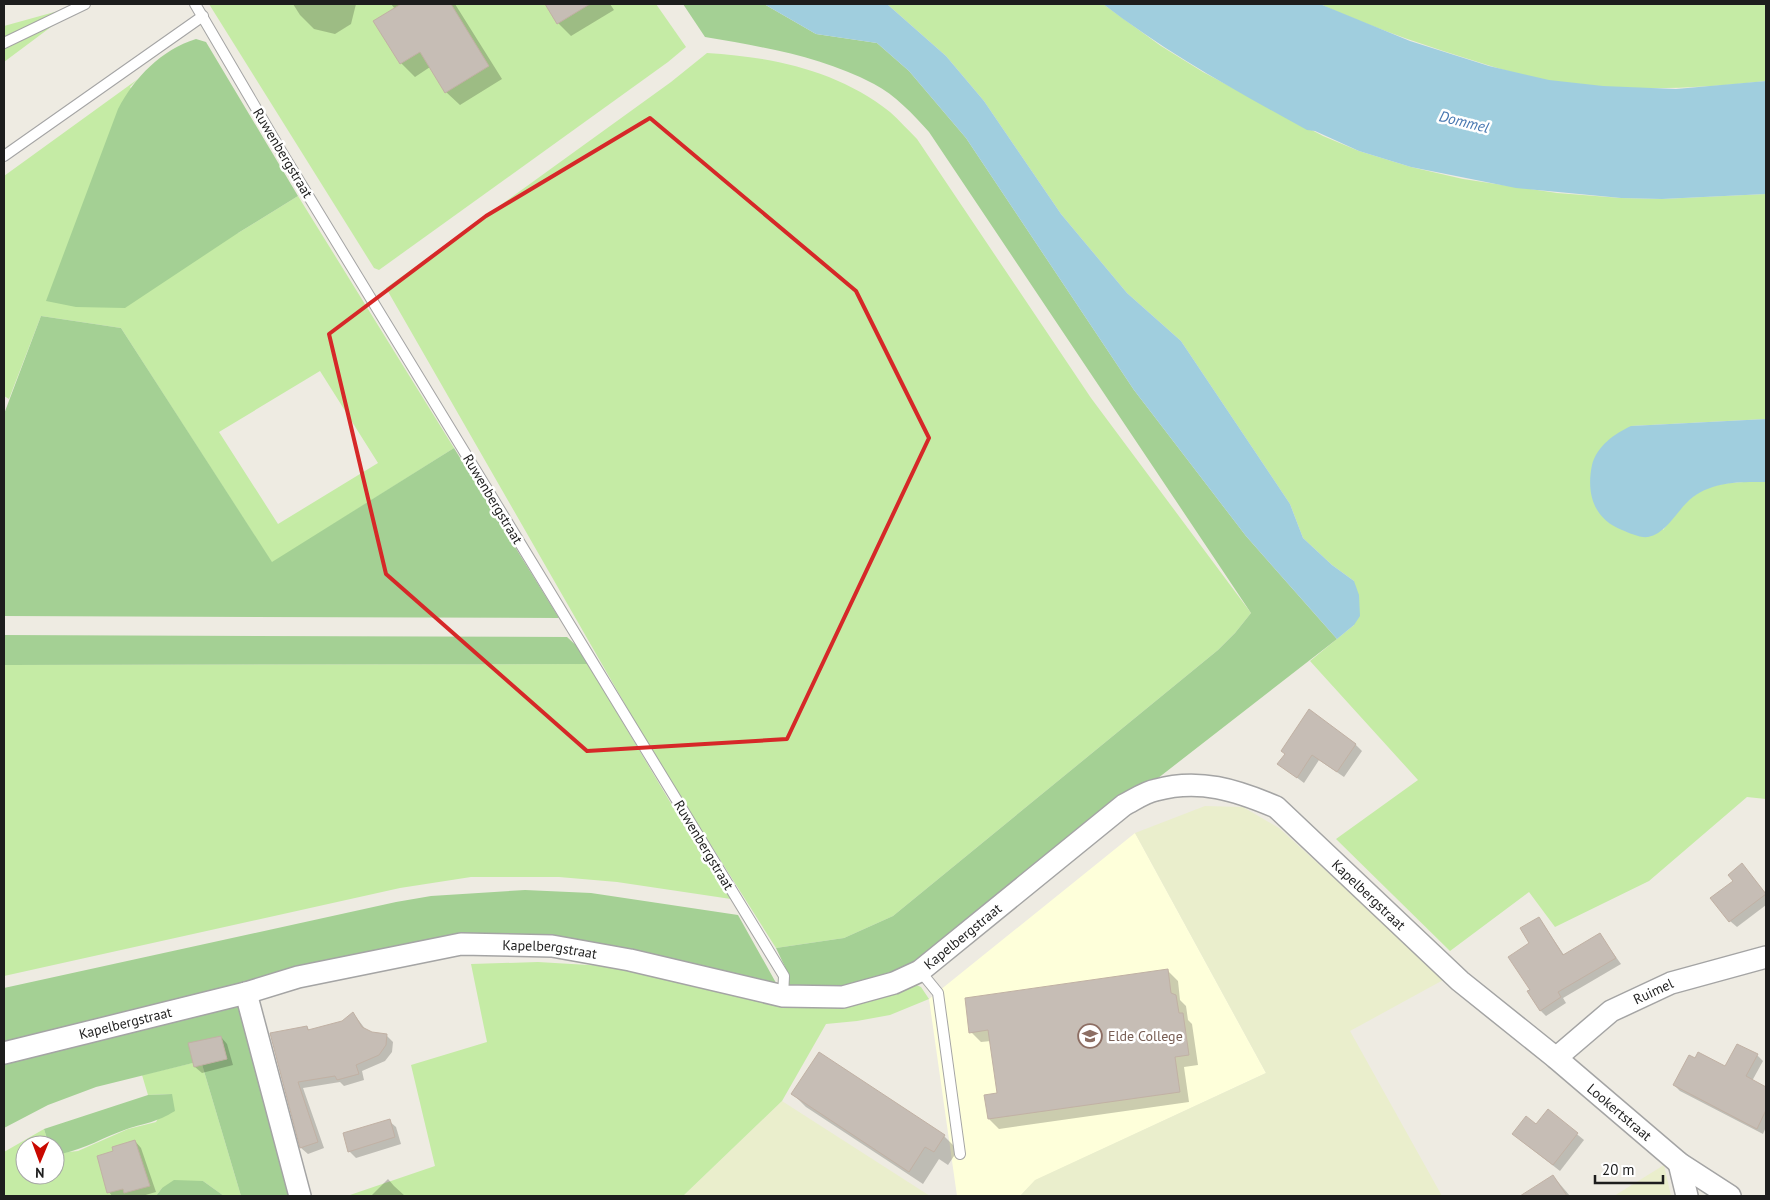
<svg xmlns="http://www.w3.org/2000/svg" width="1770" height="1200" viewBox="0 0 1770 1200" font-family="'PT Sans',sans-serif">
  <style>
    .education { fill: #feffda }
    .farmland { fill: #eaeecc }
    .grass { fill: #c5eba5; fill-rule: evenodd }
    .forest { fill: #a4d094 }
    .water { fill: #a0cede }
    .shadow { fill: #0003 }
    .building { fill: #c6bdb5; stroke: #c1b1a4 }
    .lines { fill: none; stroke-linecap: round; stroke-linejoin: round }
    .service-casing { stroke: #a4a4a4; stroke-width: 12 }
    .minor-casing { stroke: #a4a4a4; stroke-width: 24 }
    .service { stroke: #fff; stroke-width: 10 }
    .minor { stroke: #fff; stroke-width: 21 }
    .marked { fill: none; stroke: #d62828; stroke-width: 4; stroke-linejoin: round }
    .labels { text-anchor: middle; stroke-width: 5; stroke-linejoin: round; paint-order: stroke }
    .street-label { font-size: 14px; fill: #1d1d1d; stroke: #fff }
    .education-label { font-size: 14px; fill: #785e54; stroke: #fff; text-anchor: start }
    .water-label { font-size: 15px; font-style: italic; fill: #4676b0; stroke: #fff }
  </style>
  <rect width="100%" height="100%" fill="#eeebe2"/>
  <!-- education -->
  <path class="education" d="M 1135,833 L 1266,1073 L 1036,1180 L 1020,1196 L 957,1196 L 929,999 Z"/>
  <!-- farmland -->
  <g class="farmland">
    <path d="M 1205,806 L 1243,807 L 1279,828 L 1445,979 L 1350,1031 L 1442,1196 L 1020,1196 L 1035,1180 L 1266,1073 L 1135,833 Z"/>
    <path d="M 782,1101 L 930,1196 L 683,1196 Z"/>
    <path d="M 1664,1165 L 1671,1196 L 1614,1196 Z"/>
  </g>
  <!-- grass -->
  <g class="grass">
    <path d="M 209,4 L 656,4 L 686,47 L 668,62 L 379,270 L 374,268 Z"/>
    <path d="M 887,4 L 1103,4 L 1161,46 L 1203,72 L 1323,136 L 1359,151 L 1411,167 L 1463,179 L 1557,193 L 1621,198 L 1662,199 L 1766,194 L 1766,419 L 1631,426 L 1663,530 C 1672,519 1681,506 1691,498 C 1712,480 1741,482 1766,482 L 1766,799 L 1747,797 L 1649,881 L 1555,927 L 1529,892 L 1450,951 L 1336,839 L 1418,780 L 1310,661 L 1354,625 L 1354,581 L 1332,565 L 1303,538 L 1290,504 L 1181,341 L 1127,293 L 1061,214 L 984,101 L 946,56 Z"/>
    <path d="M 1320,4 L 1766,4 L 1766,81 C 1695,89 1622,92 1550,81 C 1521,76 1491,66 1462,57 C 1414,42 1366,25 1320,4 Z"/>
    <path d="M 69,8 L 75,9 L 4,62 L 4,26 Z"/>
    <path d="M 707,53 C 772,57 837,70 890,112 C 899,120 908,130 917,139 L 1091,398 L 1251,613 L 1235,633 L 1218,650 L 893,916 L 844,938 L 776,948 L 657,760 L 386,288 L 671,82 Z"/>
    <path d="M 138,79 L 130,87 L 238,233 L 298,196 L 454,448 L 272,563 L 121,328 L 41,316 L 9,399 L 4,396 L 4,176 ZM 320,371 L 378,463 L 278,524 L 219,432 Z"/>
    <path d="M 588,664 L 704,859 L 731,899 L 617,882 L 559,877 L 471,877 L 400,888 L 4,976 L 4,665 Z"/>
    <path d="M 538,962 L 639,968 L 753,997 L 910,982 L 921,987 L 929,999 L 890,1015 L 857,1021 L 826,1024 L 782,1101 L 683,1196 L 347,1196 L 435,1166 L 411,1065 L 487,1042 L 471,964 Z"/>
    <path d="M 201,1061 L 241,1196 L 224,1196 L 203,1181 L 162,1188 L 156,1196 L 4,1196 L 4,1152 L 44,1129 L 49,1145 L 25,1145 L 25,1175 L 55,1175 L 55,1150 L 59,1153 L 78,1151 L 128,1129 L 156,1122 L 172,1094 L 148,1095 L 142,1075 Z"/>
  </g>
  <!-- forest -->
  <g class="forest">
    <path d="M 683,4 L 764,4 L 816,34 L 877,43 L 909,71 L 966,138 L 1134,390 L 1246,536 L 1337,639 L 920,963 L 865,987 L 788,990 L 785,967 L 776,948 L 844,938 L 893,916 L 1218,650 L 1235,633 L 1251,613 L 929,132 C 913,114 895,95 874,84 C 821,56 763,47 705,37 Z"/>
    <path d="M 196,39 L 206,42 L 298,196 L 238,233 L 125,308 L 76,307 L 46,301 L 118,109 C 135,77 161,50 196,39 Z"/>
    <path d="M 41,316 L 121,328 L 272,562 L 454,448 L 559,618 L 4,616 L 4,414 Z"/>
    <path d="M 4,635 L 567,637 L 579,648 L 588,664 L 4,665 Z"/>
    <path d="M 525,890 L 591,893 L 738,915 L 780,990 L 515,936 L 4,1046 L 4,988 L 396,902 L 431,896 Z"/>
    <path d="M 246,1005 L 295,1196 L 241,1196 L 201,1061 L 96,1087 L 48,1105 L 4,1128 L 4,1062 Z"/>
    <path d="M 172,1094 L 175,1111 C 155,1123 148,1122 127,1129 C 104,1137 85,1149 61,1154 L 55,1150 L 55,1145 L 49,1145 L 44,1129 L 148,1095 Z"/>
    <path d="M 174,1180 L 203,1181 L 224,1196 L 156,1196 L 162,1188 Z"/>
  </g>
  <!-- water -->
  <g class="water">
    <path d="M 764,4 L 887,4 L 946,56 L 984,101 L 1061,214 L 1127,293 L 1181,341 L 1290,504 L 1303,538 L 1332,565 L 1354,581 L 1359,595 L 1360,616 L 1354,625 L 1337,639 L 1246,536 L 1134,390 L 966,138 L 909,71 L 877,43 L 816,34 Z"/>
    <path d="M 1103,4 L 1320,4 L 1410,41 L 1489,66 L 1549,80 L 1603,86 L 1676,89 L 1766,81 L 1766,194 L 1662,199 L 1621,198 L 1516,188 L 1411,167 L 1359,151 L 1315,131 L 1307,130 C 1236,91 1167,53 1103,4 Z"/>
    <path d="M 1766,419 L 1766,482 C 1741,482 1715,481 1693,497 C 1678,508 1668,533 1648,537 C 1640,538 1629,533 1622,530 C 1594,519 1586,494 1592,465 C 1597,446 1614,434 1631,426 Z"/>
  </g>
  <!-- shadow -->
  <g class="shadow">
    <path d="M 293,4 L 356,4 L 351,24 L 335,34 L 314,29 L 300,15 Z"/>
    <path d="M 391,4 L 455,4 L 502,79 L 460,105 L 446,92 L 430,67 L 415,77 L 401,63 L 375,21 L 395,9 Z"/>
    <path d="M 546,4 L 610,4 L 614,10 L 571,36 L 558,23 Z"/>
    <path d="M 1355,744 L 1362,751 L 1344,777 L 1319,760 L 1304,783 L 1279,764 L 1286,754 Z"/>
    <path d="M 1742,865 L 1766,894 L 1766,905 L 1737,927 L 1730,921 L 1734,881 Z"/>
    <path d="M 1539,918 L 1564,955 L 1600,935 L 1621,964 L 1563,998 L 1566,1003 L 1546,1016 L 1540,1010 L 1531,990 L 1531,943 Z"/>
    <path d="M 1168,971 L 1178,981 L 1180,1000 L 1186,1006 L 1188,1020 L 1192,1024 L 1198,1065 L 1184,1067 L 1189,1102 L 999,1129 L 989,1119 L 998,1094 L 991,1041 L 981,1042 L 971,1032 Z"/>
    <path d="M 353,1013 L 366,1030 L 372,1034 L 386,1035 L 393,1042 L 392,1052 L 385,1061 L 362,1071 L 364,1080 L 344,1086 L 340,1082 L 303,1088 L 324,1148 L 308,1154 L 301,1148 L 271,1034 L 307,1027 L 310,1031 L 343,1022 Z"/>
    <path d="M 221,1037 L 227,1044 L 233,1065 L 202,1073 L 195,1067 Z"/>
    <path d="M 819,1054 L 944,1136 L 958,1150 L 948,1165 L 939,1159 L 923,1184 L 806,1107 L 793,1094 Z"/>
    <path d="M 1757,1055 L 1763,1061 L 1752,1081 L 1766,1089 L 1766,1127 L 1763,1134 L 1680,1091 L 1674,1085 Z"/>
    <path d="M 1549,1111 L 1584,1140 L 1560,1171 L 1520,1140 Z"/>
    <path d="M 389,1121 L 396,1127 L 401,1144 L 356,1158 L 349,1151 Z"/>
    <path d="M 135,1141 L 141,1148 L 156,1192 L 142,1196 L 112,1196 L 109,1192 Z"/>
    <path d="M 1553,1176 L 1570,1196 L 1522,1196 Z"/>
    <path d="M 388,1179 L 394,1186 L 405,1196 L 371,1196 Z"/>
  </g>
  <!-- building -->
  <g class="building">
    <path d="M 401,4 L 451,4 L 489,66 L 445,93 L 420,52 L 400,64 L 373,21 Z"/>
    <path d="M 545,4 L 590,4 L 557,24 Z"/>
    <path d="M 1309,709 L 1356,744 L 1337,772 L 1312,755 L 1297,778 L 1277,764 L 1285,754 L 1281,751 Z"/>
    <path d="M 1742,863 L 1766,894 L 1729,922 L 1710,898 L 1733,881 L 1728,875 Z"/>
    <path d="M 1539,917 L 1563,955 L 1600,933 L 1616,958 L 1558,992 L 1561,997 L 1540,1011 L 1527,991 L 1530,990 L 1508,957 L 1529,943 L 1520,928 Z"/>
    <path d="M 1168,969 L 1171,993 L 1176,995 L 1179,1013 L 1183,1013 L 1189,1055 L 1175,1057 L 1180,1092 L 988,1119 L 984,1095 L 997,1093 L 988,1030 L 969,1033 L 965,998 Z"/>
    <path d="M 353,1012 L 362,1027 L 372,1032 L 387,1034 L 386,1045 L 379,1055 L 356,1065 L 359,1074 L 337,1080 L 335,1076 L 298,1082 L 318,1142 L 300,1148 L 270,1033 L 307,1026 L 308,1030 L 342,1021 Z"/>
    <path d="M 221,1036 L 227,1059 L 194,1067 L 188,1043 Z"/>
    <path d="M 1737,1044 L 1758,1054 L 1746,1076 L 1766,1087 L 1766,1110 L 1757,1129 L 1673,1085 L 1689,1055 L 1695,1058 L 1698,1052 L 1725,1066 Z"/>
    <path d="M 819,1052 L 945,1135 L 934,1152 L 925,1147 L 909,1172 L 791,1094 Z"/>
    <path d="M 1548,1109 L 1578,1133 L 1553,1165 L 1512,1134 L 1526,1116 L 1536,1124 Z"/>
    <path d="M 390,1119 L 395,1137 L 348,1152 L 343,1133 Z"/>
    <path d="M 135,1140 L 150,1186 L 124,1193 L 123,1189 L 107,1193 L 97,1156 L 113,1151 L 112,1147 Z"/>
    <path d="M 1553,1175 L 1567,1196 L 1520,1196 Z"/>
  </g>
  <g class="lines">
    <!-- service casing -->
    <g class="service-casing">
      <g id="service">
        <path d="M 195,4 L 284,156 L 784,976 L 783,996"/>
        <path d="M 4,43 L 85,4"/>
        <path d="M 4,156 L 203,16"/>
        <path d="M 920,971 L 938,993 L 960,1154"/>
      </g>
    </g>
    <!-- minor casing -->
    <g class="minor-casing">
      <g id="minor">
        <path d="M 246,993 L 300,1196"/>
        <path id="s1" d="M 4,1053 L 246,993 L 298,977 L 461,944 L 552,946 L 630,960 L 783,996 L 843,997 L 894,983 L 920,971 L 1124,805 C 1134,800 1145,792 1156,790 C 1199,778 1236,790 1276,807 L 1460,981 L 1556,1058 L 1679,1163 L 1730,1196"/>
        <path id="s2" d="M 1556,1058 L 1611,1011 L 1671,983 L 1766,957"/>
        <path d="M 1679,1163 L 1687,1196"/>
      </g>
    </g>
    <!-- service -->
    <use href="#service" class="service"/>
    <!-- minor -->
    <use href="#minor" class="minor"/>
  </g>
  <!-- marked area -->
  <path class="marked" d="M 650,118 L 856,291 L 929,438 L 787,739 L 587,751 L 386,574 L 329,334 L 486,216 Z"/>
  <!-- icons -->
  <defs>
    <g id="school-ring" transform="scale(1.25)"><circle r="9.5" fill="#fff" stroke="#8d6e63" stroke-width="1.5"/><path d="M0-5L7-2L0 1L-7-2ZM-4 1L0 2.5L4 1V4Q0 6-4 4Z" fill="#8d6e63"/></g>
  </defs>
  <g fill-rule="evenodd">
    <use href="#school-ring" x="1090" y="1036"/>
  </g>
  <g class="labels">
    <!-- street labels -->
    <g class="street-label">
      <text transform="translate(283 153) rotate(59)" y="5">Ruwenbergstraat</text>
      <text transform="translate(493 499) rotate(59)" y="5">Ruwenbergstraat</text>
      <text transform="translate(704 845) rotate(59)" y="5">Ruwenbergstraat</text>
      <text dy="5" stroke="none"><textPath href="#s1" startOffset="1489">Kapelbergstraat</textPath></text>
      <text dy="5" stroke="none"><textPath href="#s1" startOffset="994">Kapelbergstraat</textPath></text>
      <text dy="5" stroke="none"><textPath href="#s1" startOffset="559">Kapelbergstraat</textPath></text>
      <text dy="5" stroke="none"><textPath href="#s2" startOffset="119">Ruimel</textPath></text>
      <text dy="5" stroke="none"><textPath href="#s1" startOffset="125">Kapelbergstraat</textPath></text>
      <text dy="5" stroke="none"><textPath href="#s1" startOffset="1821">Lookertstraat</textPath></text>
    </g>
    <!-- education labels -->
    <g class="education-label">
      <text x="1108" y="1041">Elde College</text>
    </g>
    <!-- water labels -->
    <g class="water-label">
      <text transform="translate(1464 122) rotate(14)" y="5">Dommel</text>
    </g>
  </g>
  <!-- border -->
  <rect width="1770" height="1200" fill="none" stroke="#1d1d1d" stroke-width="10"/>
  <!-- north arrow -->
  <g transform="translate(40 1160) rotate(181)"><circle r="24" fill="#ffffff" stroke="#a5a5a5"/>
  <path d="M0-4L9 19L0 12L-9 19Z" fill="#c90800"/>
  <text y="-8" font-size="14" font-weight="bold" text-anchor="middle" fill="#1d1d1d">N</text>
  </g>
  <!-- scale -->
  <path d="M1595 1175v8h68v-8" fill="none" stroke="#1d1d1d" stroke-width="2.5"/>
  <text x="1602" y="1175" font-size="15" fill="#1d1d1d" stroke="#ffffff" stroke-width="4" paint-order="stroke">20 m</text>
</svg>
